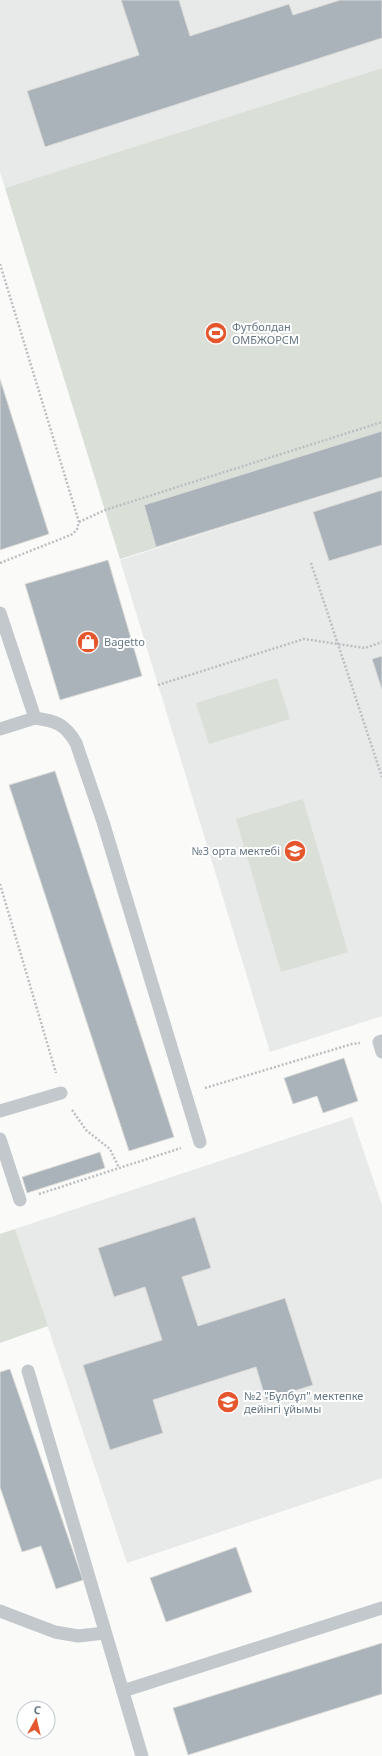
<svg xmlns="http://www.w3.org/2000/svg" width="382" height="1756" viewBox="0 0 382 1756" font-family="'Noto Sans',sans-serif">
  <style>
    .built { fill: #e8e9e9 }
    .park { fill: #dadfd7 }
    .building { fill: #aab3b9; stroke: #dcdcda }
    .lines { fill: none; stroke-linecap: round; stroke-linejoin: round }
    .path { stroke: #bbbfc2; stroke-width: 2.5; stroke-dasharray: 2 2; stroke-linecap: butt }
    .lane { stroke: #c3c8cc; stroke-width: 13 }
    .labels { text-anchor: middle; stroke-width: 4; stroke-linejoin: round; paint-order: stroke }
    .poi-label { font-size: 11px; fill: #657683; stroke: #fff; text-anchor: start }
  </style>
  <rect width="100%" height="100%" fill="#fafaf8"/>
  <!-- built -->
  <g class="built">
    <path d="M 0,0 L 382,0 L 382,68 L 5,188 L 0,172 Z"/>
    <path d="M 382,477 L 382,1016 L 270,1052 L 120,560 Z"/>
    <path d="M 352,1117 L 382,1205 L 382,1478 L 127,1563 L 15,1229 Z"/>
  </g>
  <!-- park -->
  <g class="park">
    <path d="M 382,68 L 382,477 L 120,559 L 5,188 Z"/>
    <path d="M 277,678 L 290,719 L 209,744 L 196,703 Z"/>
    <path d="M 303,799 L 348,952 L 281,972 L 236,819 Z"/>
    <path d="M 15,1229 L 48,1326 L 0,1343 L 0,1234 Z"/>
  </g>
  <!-- building -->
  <g class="building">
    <path d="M 121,0 L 179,0 L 190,36 L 289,4 L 293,15 L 340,0 L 382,0 L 382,38 L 45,147 L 27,91 L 139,55 Z"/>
    <path d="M 0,379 L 49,534 L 0,550 Z"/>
    <path d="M 382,431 L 382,477 L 156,547 L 144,505 Z"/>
    <path d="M 382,490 L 382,545 L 329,561 L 313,512 Z"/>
    <path d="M 108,560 L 142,676 L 60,700 L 25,584 Z"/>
    <path d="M 382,656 L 382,690 L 372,659 Z"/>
    <path d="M 55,771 L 174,1137 L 129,1151 L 9,785 Z"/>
    <path d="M 344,1058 L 358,1101 L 323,1113 L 317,1096 L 293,1104 L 284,1078 Z"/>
    <path d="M 100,1152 L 105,1168 L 27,1193 L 22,1177 Z"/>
    <path d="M 195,1217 L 211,1268 L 182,1277 L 198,1326 L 285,1298 L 313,1385 L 266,1400 L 256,1367 L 153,1400 L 163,1433 L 110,1450 L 83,1365 L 162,1340 L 145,1287 L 114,1297 L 98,1248 Z"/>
    <path d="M 10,1369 L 83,1580 L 56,1589 L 41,1546 L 22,1552 L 0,1487 L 0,1372 Z"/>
    <path d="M 236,1547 L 252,1592 L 166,1622 L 150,1578 Z"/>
    <path d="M 382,1643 L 382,1694 L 188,1755 L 173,1708 Z"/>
  </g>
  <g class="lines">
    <!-- path -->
    <g class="path">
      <path d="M 0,264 L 79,522 L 77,529 L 73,534 L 0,563"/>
      <path d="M 79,522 L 105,510 L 382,422"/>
      <path d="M 311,563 L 382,777"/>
      <path d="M 158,685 L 304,639 L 365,648 L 382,642"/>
      <path d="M 0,884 L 56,1073"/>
      <path d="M 205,1088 L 352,1044 L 360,1043"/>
      <path d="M 72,1110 L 86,1130 L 110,1149 L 119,1168"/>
      <path d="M 39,1194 L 181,1148"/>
    </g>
    <!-- lane -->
    <g class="lane">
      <path d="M 0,613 L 35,718 L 0,729"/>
      <path d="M 35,718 C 56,721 65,724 76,743 L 103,822 L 200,1142"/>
      <path d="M 382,1041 L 379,1042 L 382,1052"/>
      <path d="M 0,1111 L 61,1093"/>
      <path d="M 0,1139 L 20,1200"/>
      <path d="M 28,1371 L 142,1756"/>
      <path d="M 0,1611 L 55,1632 L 78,1636 L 105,1633"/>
      <path d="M 123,1691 L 382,1608"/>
    </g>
  </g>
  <!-- icons -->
  <defs>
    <g id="stadium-disc" transform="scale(1.15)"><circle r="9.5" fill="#e4572e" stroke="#fff"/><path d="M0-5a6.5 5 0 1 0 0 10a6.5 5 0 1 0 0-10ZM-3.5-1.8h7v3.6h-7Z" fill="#fff"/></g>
    <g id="shop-disc" transform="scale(1.15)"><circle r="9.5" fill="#e4572e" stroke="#fff"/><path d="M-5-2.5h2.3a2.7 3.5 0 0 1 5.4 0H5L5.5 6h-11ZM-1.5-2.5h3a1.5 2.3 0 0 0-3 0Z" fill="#fff"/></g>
    <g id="school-disc" transform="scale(1.15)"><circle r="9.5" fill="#e4572e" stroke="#fff"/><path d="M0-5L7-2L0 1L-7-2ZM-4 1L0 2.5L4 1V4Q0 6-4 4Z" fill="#fff"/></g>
  </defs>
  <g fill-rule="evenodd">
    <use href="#stadium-disc" x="216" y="333"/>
    <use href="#shop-disc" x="88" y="642"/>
    <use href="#school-disc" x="295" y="851"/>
    <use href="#school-disc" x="228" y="1402"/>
  </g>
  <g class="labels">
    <!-- poi labels -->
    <g class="poi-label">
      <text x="232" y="331">Футболдан<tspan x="232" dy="13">ОМБЖОРСМ</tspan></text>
      <text x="104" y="646">Bagetto</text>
      <text x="280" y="855" text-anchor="end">№3 орта мектебі</text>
      <text x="244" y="1400">№2 "Бұлбұл" мектепке<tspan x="244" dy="13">дейінгі ұйымы</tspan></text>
    </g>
  </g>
  <!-- north arrow -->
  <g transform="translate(36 1720) rotate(8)"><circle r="19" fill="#ffffff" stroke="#c1c8cd"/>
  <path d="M0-3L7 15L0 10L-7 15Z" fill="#e4572e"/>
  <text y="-6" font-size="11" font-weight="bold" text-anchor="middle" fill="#657683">С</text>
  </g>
</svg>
